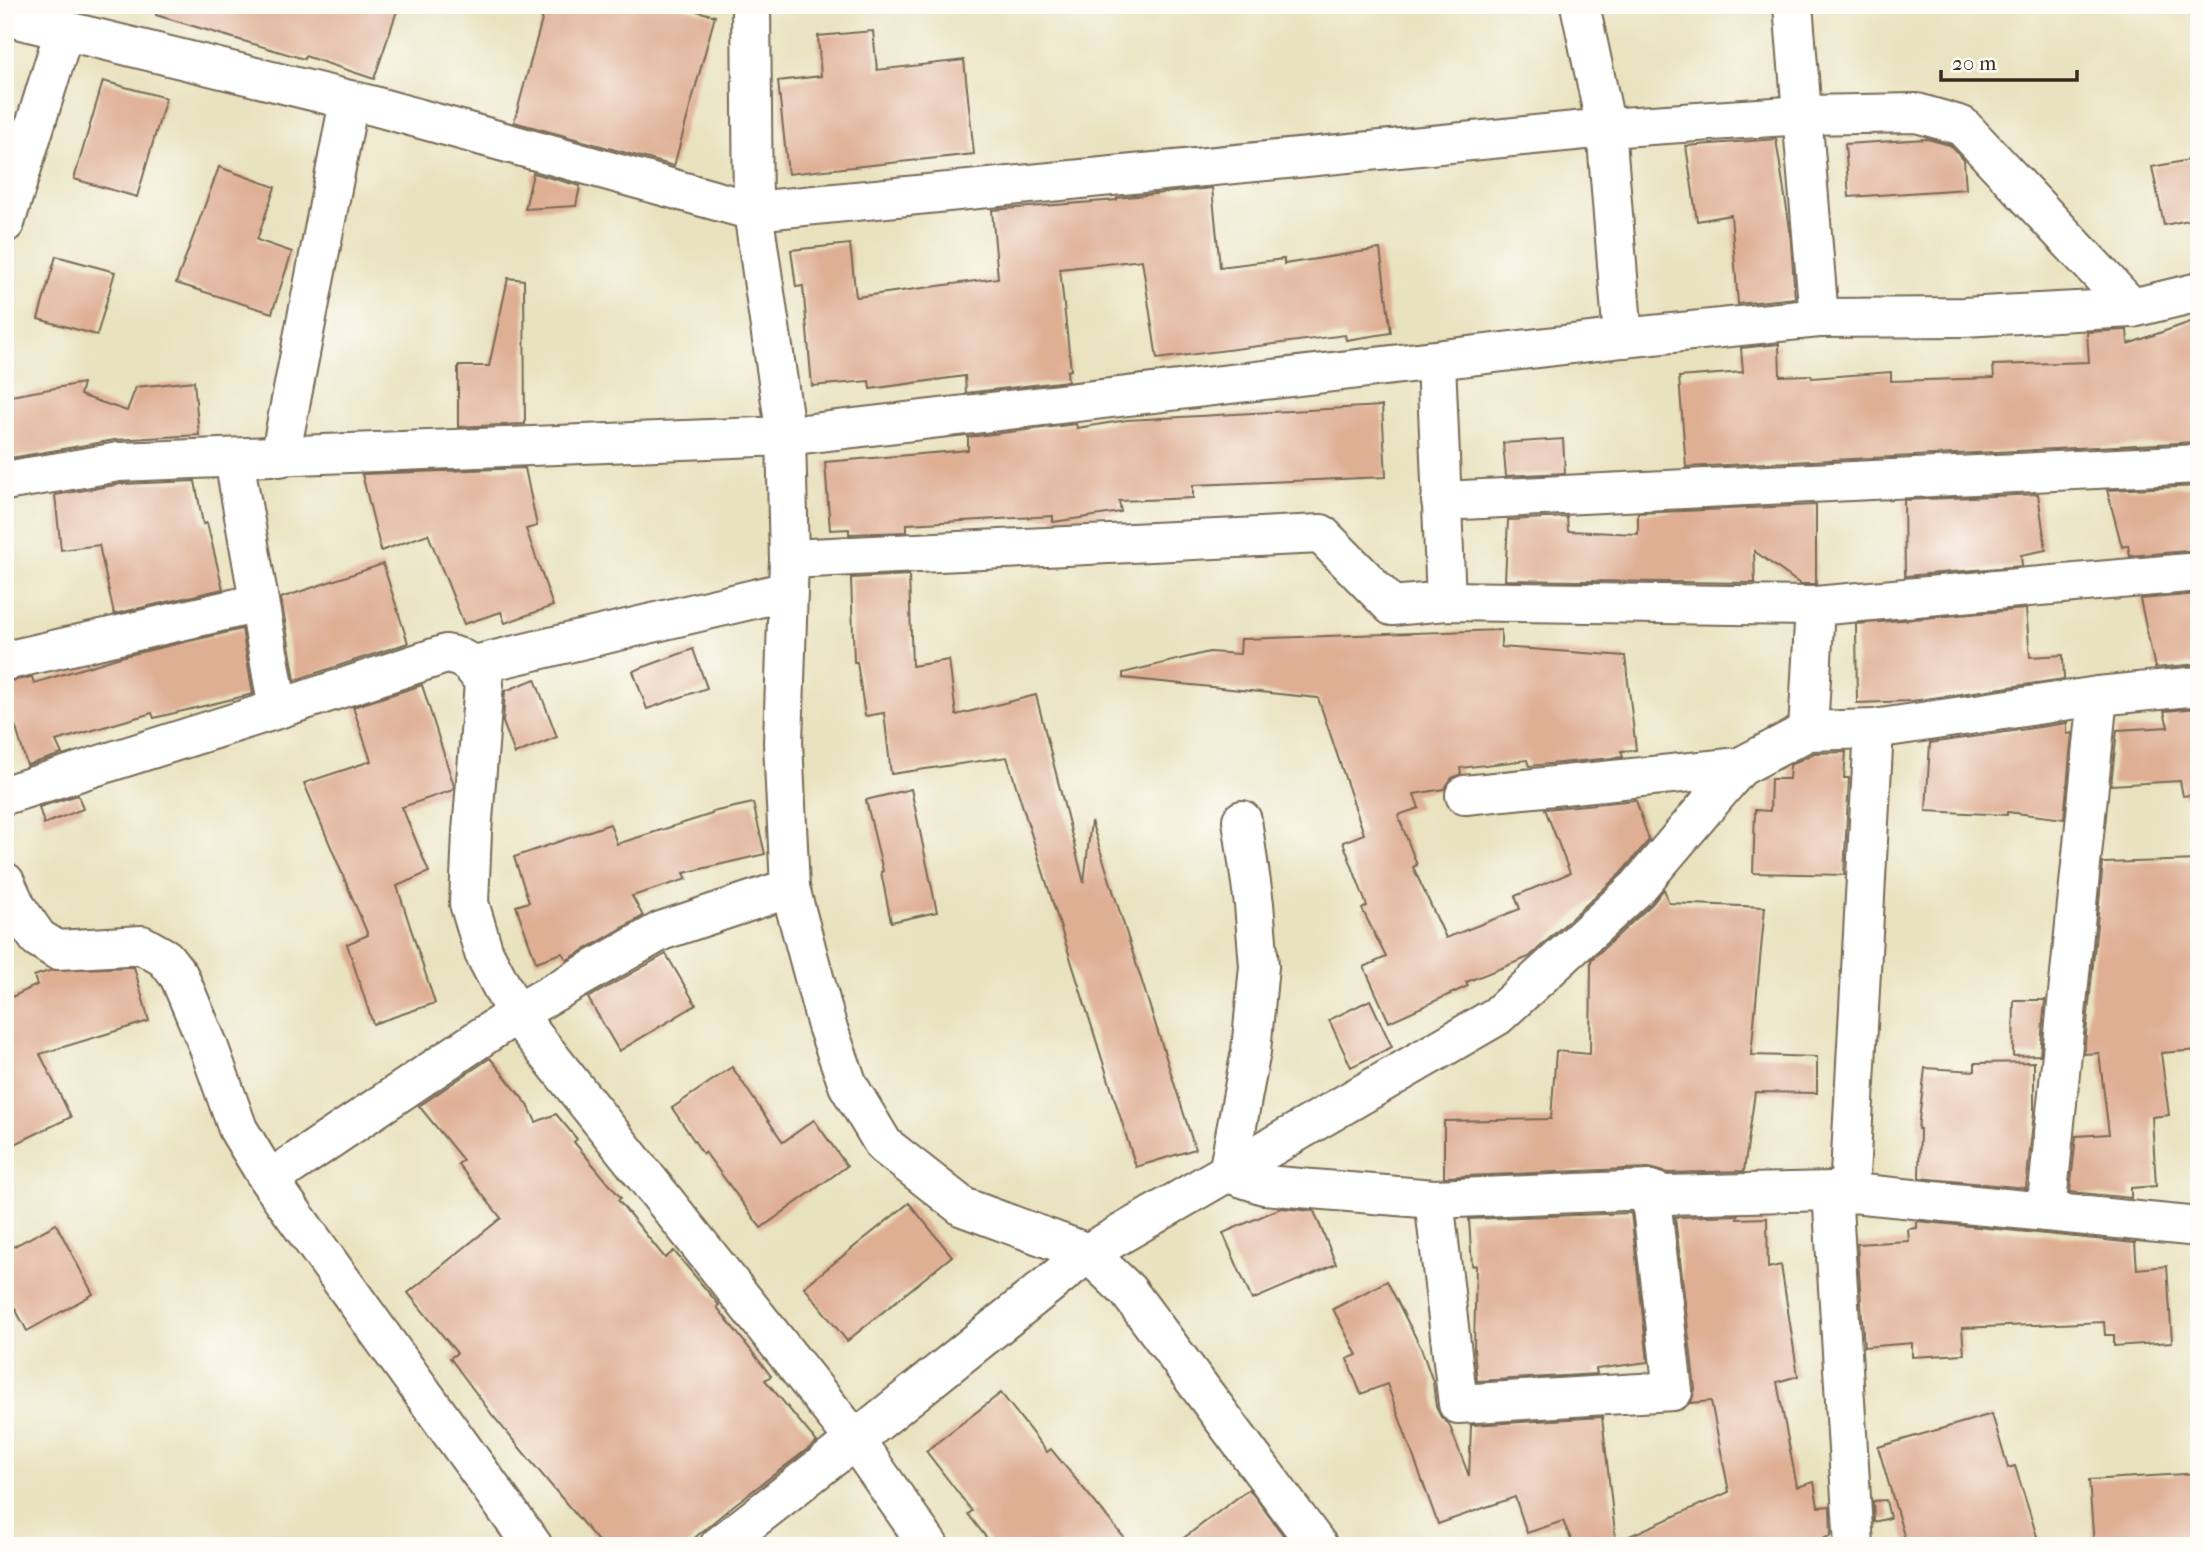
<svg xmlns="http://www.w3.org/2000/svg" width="2204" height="1551" viewBox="0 0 2204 1551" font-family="'IM FELL French Canon',serif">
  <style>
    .building { fill: #dfaf94 }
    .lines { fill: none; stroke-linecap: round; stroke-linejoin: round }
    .minor-casing { stroke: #786a56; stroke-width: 42 }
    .minor { stroke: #fff; stroke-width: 38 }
  </style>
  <rect width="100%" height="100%" fill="#fdfcf7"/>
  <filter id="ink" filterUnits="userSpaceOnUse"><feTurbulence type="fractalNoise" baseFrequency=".0143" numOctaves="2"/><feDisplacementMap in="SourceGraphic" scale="14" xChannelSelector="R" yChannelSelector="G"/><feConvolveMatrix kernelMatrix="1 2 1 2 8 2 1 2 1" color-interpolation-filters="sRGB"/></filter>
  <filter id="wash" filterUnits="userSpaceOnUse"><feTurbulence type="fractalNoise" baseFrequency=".00686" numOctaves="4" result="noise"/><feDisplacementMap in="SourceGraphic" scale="28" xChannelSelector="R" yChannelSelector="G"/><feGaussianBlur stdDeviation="1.57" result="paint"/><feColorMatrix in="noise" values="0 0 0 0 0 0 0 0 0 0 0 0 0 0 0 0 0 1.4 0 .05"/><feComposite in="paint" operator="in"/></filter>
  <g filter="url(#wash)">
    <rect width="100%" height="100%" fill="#e9e2bf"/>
    <g id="blocks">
      <!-- building -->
      <g class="building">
        <path d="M 158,5 L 399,5 L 374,79 L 305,56 L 304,59 L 156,15 Z"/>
        <path d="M 546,5 L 675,5 L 715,16 L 674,166 L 514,122 Z"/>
        <path d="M 873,31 L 877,70 L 964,60 L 974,154 L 788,174 L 778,81 L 821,76 L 818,36 Z"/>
        <path d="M 103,81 L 166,98 L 137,197 L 74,179 Z"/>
        <path d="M 1776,139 L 1790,229 L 1795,298 L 1738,304 L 1731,215 L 1697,221 L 1686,146 Z"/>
        <path d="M 1927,139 L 1950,145 L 1964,160 L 1966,189 L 1849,197 L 1845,144 Z"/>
        <path d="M 2199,158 L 2199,218 L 2164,225 L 2152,167 Z"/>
        <path d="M 219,167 L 275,187 L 257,240 L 292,252 L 272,313 L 176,283 Z"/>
        <path d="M 533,173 L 580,186 L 576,206 L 525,209 Z"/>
        <path d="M 1212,188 L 1220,267 L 1284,259 L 1284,264 L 1380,249 L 1391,333 L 1346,340 L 1345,335 L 1157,359 L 1142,260 L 1060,269 L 1071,370 L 1067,371 L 1068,381 L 966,393 L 965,376 L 870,389 L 869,381 L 812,386 L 803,286 L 796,287 L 791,250 L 850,244 L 856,297 L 998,278 L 992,210 L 1117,200 L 1117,198 Z"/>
        <path d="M 56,256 L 115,272 L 97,335 L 38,319 Z"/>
        <path d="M 508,278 L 524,280 L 525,424 L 458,427 L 458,366 L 489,366 Z"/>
        <path d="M 2199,319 L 2199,442 L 1686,467 L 1679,377 L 1743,372 L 1741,348 L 1779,344 L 1780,376 L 1811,375 L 1812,378 L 1891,372 L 1891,381 L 1994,378 L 1993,365 L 2089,362 L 2087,332 L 2127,330 L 2128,344 Z"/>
        <path d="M 194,381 L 199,435 L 115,440 L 5,459 L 5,397 L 83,383 L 80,395 L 127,411 L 136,387 Z"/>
        <path d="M 1382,406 L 1386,477 L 1193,485 L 1193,498 L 1119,501 L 1121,512 L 1053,522 L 1053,516 L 907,524 L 907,532 L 849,534 L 849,529 L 830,530 L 825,462 L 968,450 L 968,437 L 1076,424 L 1077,428 L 1127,420 Z"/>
        <path d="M 1563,439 L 1565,473 L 1506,476 L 1503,443 Z"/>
        <path d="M 525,468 L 537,526 L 526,529 L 553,606 L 505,623 L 501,612 L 464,624 L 428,534 L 381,551 L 362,474 Z"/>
        <path d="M 195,481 L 203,524 L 207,523 L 223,589 L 114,614 L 99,545 L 61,550 L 55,495 L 121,484 Z"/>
        <path d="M 2199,486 L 2199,550 L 2130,556 L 2128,545 L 2122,547 L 2107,490 Z"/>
        <path d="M 2038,494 L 2046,550 L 2021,555 L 2022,566 L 1905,576 L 1904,500 Z"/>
        <path d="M 1816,505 L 1816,584 L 1800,584 L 1754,551 L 1755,583 L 1505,580 L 1508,520 L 1567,517 L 1568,531 L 1638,534 L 1638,513 Z"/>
        <path d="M 383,564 L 408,643 L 295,680 L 281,598 Z"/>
        <path d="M 909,575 L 912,666 L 949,660 L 956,715 L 1036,695 L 1084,883 L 1091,821 L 1195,1149 L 1136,1167 L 1007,757 L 891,774 L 884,713 L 865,716 L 857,662 L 854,662 L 851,578 Z"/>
        <path d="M 2199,594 L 2199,664 L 2155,668 L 2140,599 Z"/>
        <path d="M 2026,609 L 2030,657 L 2063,655 L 2064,679 L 1912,701 L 1857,703 L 1856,624 Z"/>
        <path d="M 242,629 L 253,694 L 154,718 L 152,713 L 56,741 L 62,754 L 27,765 L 5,691 L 5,682 L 32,677 L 34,683 L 124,656 Z"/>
        <path d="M 1501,630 L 1501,647 L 1625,656 L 1636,750 L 1621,751 L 1623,757 L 1529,766 L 1527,760 L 1460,768 L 1461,774 L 1452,778 L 1444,789 L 1414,794 L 1419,808 L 1398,815 L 1417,865 L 1413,867 L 1446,938 L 1520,909 L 1515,896 L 1570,873 L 1545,809 L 1636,800 L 1649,840 L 1621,873 L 1529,957 L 1466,982 L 1468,986 L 1389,1022 L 1364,967 L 1386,957 L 1362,909 L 1367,906 L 1343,842 L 1364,834 L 1318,698 L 1123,678 L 1123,673 L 1209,652 L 1240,654 L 1241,639 Z"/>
        <path d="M 693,649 L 707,688 L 647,709 L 633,671 Z"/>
        <path d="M 535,679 L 557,737 L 515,754 L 503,722 L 505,691 Z"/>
        <path d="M 422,685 L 454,786 L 453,790 L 402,807 L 429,872 L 397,886 L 435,1003 L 373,1024 L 347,944 L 368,935 L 304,783 L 371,761 L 353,707 Z"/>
        <path d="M 2199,708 L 2199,794 L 2183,796 L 2180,781 L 2111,785 L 2117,730 L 2168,727 L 2164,711 Z"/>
        <path d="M 2067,723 L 2067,734 L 2072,733 L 2064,819 L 2007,812 L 2007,815 L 1926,811 L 1930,743 Z"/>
        <path d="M 1846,752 L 1844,778 L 1849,778 L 1844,875 L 1753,873 L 1755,810 L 1770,811 L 1771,779 L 1789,779 L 1790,765 L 1814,753 Z"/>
        <path d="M 911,789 L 937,912 L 891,922 L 881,872 L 883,871 L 866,800 Z"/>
        <path d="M 78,795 L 83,809 L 44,824 L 39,807 Z"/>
        <path d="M 753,803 L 765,854 L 684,873 L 687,879 L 632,896 L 643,916 L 567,960 L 562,953 L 536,962 L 516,906 L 529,902 L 514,857 L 610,824 L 617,844 L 712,814 L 712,812 Z"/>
        <path d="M 2199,860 L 2199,1050 L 2161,1053 L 2169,1115 L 2152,1117 L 2156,1186 L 2131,1188 L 2131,1198 L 2070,1192 L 2076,1136 L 2109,1134 L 2099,1053 L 2084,1054 L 2103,863 Z"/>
        <path d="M 1664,889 L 1669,903 L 1765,907 L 1751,1055 L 1817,1057 L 1817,1093 L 1755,1092 L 1744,1171 L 1668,1173 L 1649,1168 L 1444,1177 L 1444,1121 L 1551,1119 L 1556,1051 L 1590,1054 L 1591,960 L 1652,904 Z"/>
        <path d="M 666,954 L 696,1005 L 619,1051 L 588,998 Z"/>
        <path d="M 134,967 L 149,1021 L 40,1054 L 71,1117 L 5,1149 L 5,982 L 12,997 L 37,985 L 34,976 L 52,970 Z"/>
        <path d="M 1370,1000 L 1392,1047 L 1351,1067 L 1329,1020 Z"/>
        <path d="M 2014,1000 L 2045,1000 L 2040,1055 L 2013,1056 Z"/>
        <path d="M 490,1058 L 528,1105 L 536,1122 L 556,1114 L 577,1139 L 574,1142 L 621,1198 L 618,1200 L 665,1258 L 674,1251 L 719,1305 L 717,1307 L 771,1376 L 765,1380 L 817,1442 L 734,1505 L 685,1546 L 602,1546 L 493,1416 L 450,1358 L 457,1353 L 408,1293 L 501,1218 L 458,1164 L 463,1160 L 419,1106 Z"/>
        <path d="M 2034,1062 L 2034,1112 L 2026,1188 L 1919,1178 L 1920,1129 L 1918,1129 L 1925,1068 L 1975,1071 L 1975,1063 Z"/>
        <path d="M 732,1067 L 783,1142 L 814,1120 L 847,1166 L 761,1228 L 705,1152 L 703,1154 L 672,1108 Z"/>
        <path d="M 909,1203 L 952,1256 L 847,1341 L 804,1287 Z"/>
        <path d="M 1281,1208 L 1314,1211 L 1336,1264 L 1252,1300 L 1223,1233 Z"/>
        <path d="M 1631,1213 L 1648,1362 L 1596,1369 L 1597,1374 L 1477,1381 L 1474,1348 L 1476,1265 L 1472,1266 L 1469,1219 Z"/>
        <path d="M 1738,1215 L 1737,1219 L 1767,1218 L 1768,1268 L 1781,1265 L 1798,1376 L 1777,1382 L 1797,1487 L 1814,1482 L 1818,1507 L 1830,1506 L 1831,1536 L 1799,1546 L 1574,1546 L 1563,1521 L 1527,1533 L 1515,1497 L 1438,1524 L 1387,1384 L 1361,1394 L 1347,1359 L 1357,1355 L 1333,1309 L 1387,1281 L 1421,1348 L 1433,1382 L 1436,1407 L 1441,1417 L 1449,1424 L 1469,1476 L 1471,1425 L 1602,1417 L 1616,1542 L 1729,1492 L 1711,1401 L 1691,1403 L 1695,1389 L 1675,1217 Z"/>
        <path d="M 1917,1221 L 2135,1243 L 2137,1269 L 2167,1266 L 2172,1342 L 2114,1346 L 2114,1335 L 2105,1335 L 2104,1322 L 1962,1328 L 1964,1354 L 1912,1357 L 1912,1343 L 1864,1347 L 1857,1244 L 1909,1241 L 1908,1229 L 1917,1228 Z"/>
        <path d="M 56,1224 L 93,1294 L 27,1331 L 5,1290 L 5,1251 Z"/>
        <path d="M 1001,1393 L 1047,1452 L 1051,1449 L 1131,1546 L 993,1546 L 968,1514 L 972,1511 L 926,1451 Z"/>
        <path d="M 1992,1414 L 2008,1468 L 2015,1466 L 2040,1546 L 1907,1546 L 1878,1447 Z"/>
        <path d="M 2199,1473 L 2199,1546 L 2094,1546 L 2089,1480 Z"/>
        <path d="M 1249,1489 L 1283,1535 L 1268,1546 L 1173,1546 Z"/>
        <path d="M 1886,1500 L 1890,1518 L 1874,1522 L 1873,1501 Z"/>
      </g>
    </g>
  </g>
  <g filter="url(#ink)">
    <use href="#blocks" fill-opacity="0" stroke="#786a56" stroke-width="2"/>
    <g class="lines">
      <!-- minor casing -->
      <g class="minor-casing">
        <g id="minor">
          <path d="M 751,5 L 753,211 L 786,436 L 789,559 L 783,742 L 790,888 L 827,1026 L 848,1085 L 884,1145 L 963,1207 L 1088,1253 L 1128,1291 L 1318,1546"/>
          <path d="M 1793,5 L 1819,318"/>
          <path d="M 5,16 L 374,106 L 753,211 L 1606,128 L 1804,115 L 1917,113 L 1962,126 L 2132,308 L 2199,292"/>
          <path d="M 5,223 L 64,31"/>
          <path d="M 1623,338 L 1819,318 L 1963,317 L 2132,308"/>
          <path d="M 1436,361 L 1446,601"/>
          <path d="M 280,457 L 349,101"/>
          <path d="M 234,459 L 278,709"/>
          <path d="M 5,481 L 119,462 L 786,436 L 1623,338 L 1606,128 L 1580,5"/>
          <path d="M 1441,501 L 2199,464"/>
          <path d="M 789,559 L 1321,534 L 1392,606 L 1446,601 L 1815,606"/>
          <path d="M 5,661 L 259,603"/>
          <path d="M 474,665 L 788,591"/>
          <path d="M 1808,731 L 1815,606 L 2199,572"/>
          <path d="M 5,795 L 278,709 L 446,654 C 466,657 474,666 484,683 L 472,832 L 469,903 L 484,953 L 516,1014 L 661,931 L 790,888"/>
          <path d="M 1465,795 L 1740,767 L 1808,731 L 1874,729 L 2098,696 L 2199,686"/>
          <path d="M 1242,820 L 1254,904 L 1259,966 L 1251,1051 L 1228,1173 L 1264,1185 L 1434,1199 L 1650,1190 L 1664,1195 L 1832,1191 L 2199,1227"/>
          <path d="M 5,882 L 17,908 L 38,938 L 57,950 L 142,945 L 165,958 L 179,976 L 208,1045 L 238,1129 L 269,1180"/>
          <path d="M 1832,1191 L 1854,1546"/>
          <path d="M 1849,1194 L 1874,729"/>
          <path d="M 1434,1199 L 1458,1404 L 1673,1391 L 1650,1190"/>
          <path d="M 2046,1212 L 2098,696"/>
          <path d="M 533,1546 L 269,1180 L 516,1014 L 855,1440 L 929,1546"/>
          <path d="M 719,1546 L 855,1440 L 1088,1253 L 1497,1016 L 1637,888 L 1740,767"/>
        </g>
      </g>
      <!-- minor -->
      <use href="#minor" class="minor"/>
    </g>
  </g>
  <!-- margin -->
  <rect width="2204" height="1551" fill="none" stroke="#fdfcf7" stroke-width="28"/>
  <!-- scale -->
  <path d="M1941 70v10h136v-10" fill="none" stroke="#3b2a1e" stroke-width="3.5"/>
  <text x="1952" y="70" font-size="21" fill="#3b2a1e" stroke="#fdfcf7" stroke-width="5" paint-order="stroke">20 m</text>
</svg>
